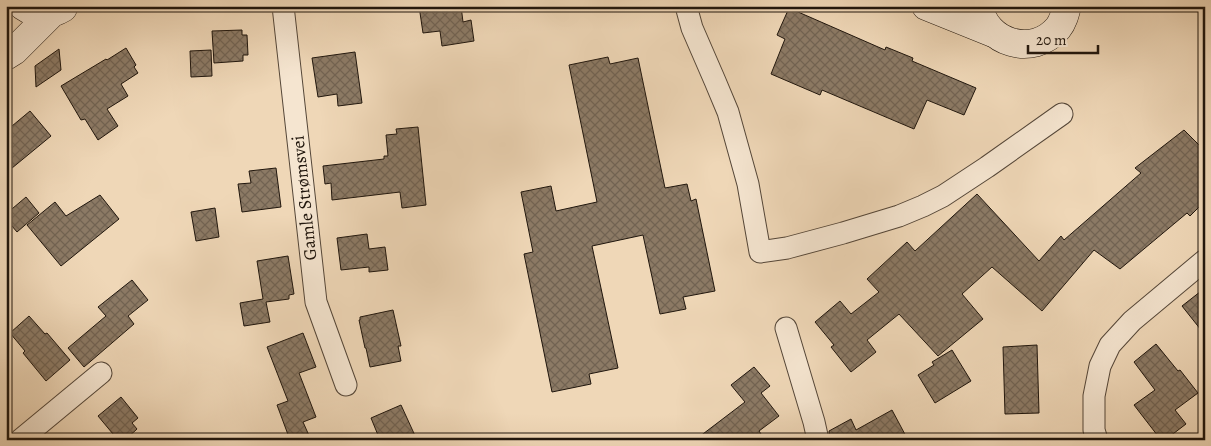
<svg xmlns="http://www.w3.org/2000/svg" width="1211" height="446" viewBox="0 0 1211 446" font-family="Alegreya,serif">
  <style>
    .building { fill: url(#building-cross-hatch); stroke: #20160d }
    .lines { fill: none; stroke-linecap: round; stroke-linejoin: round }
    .street-casing { stroke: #544638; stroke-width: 23 }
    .secondary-casing { stroke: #20160d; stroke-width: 29 }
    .street { stroke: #f5e5d0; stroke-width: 21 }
    .secondary { stroke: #f5e5d0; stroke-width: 28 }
    .labels { text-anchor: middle; stroke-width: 4; stroke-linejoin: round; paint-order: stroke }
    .street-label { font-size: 18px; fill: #20160d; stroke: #f5e5d0 }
  </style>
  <defs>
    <pattern id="building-cross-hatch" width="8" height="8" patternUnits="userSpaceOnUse" patternTransform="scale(1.25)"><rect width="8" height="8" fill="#8c7a65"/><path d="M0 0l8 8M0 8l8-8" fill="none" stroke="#726352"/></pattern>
  </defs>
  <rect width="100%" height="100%" fill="#efd7b7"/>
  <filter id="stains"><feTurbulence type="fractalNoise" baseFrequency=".004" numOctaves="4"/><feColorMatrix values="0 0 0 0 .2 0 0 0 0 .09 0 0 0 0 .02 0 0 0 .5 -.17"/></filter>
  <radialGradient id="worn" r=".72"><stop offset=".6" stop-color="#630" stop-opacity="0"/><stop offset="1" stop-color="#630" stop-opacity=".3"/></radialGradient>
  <!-- building -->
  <g class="building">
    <path d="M 419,6 L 461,6 L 463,22 L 471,20 L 474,41 L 442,46 L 440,31 L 423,33 Z"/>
    <path d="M 789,8 L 885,50 L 886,47 L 913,58 L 912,61 L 976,88 L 964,115 L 927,100 L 914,129 L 822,90 L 820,95 L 771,74 L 785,39 L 777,35 Z"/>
    <path d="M 242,30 L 242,35 L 247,35 L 248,55 L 243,55 L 243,61 L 214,63 L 212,31 Z"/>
    <path d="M 126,48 L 136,65 L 134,67 L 138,73 L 121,84 L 128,96 L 107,109 L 118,126 L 98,140 L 85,119 L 81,120 L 61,86 L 106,59 L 107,60 Z"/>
    <path d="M 59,49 L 61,70 L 36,87 L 35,66 Z"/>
    <path d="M 211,50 L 212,76 L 191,77 L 190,51 Z"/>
    <path d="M 355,52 L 362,103 L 338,106 L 337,94 L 318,97 L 312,58 Z"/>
    <path d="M 608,57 L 610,64 L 638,58 L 665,188 L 687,184 L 691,201 L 696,199 L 715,291 L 683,297 L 686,309 L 660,314 L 643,235 L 592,246 L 618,368 L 589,374 L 591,384 L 552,392 L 524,254 L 533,252 L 521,192 L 551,186 L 556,211 L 597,202 L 569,65 Z"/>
    <path d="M 30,111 L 51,136 L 6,173 L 6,131 Z"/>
    <path d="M 418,127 L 426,205 L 402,208 L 400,192 L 332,200 L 331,183 L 325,184 L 323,166 L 384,159 L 384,156 L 388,156 L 386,135 L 397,134 L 396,129 Z"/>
    <path d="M 1184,130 L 1205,151 L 1205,201 L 1190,216 L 1187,213 L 1120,269 L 1094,250 L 1042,311 L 992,267 L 962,294 L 983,319 L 938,356 L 899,314 L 867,340 L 876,352 L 851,372 L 831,347 L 834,345 L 815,322 L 840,301 L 851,314 L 879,292 L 867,279 L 907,242 L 915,251 L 977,194 L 1039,261 L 1061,236 L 1064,240 L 1141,173 L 1135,168 Z"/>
    <path d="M 276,168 L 281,207 L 242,212 L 238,184 L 251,183 L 249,171 Z"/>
    <path d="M 100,195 L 119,219 L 61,266 L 27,225 L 55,202 L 66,216 Z"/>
    <path d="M 26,197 L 39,213 L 17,232 L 6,219 L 6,214 Z"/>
    <path d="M 215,208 L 219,237 L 196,241 L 191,212 Z"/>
    <path d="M 367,234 L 369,249 L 385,247 L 388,270 L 369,272 L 369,267 L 341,270 L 337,238 Z"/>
    <path d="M 288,256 L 294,294 L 289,295 L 289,299 L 266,302 L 270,322 L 244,326 L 240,303 L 263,299 L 257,261 Z"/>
    <path d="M 132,280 L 148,300 L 128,316 L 134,324 L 84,367 L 68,348 L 106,316 L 98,307 Z"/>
    <path d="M 1205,288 L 1205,335 L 1182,306 Z"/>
    <path d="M 393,310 L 401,346 L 398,346 L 401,361 L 370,367 L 366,348 L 365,348 L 359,320 L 360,320 L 360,317 Z"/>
    <path d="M 29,316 L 45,334 L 47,333 L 70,360 L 46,381 L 23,353 L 25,351 L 10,333 Z"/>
    <path d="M 303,333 L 316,367 L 299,373 L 316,417 L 303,422 L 311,440 L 290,440 L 277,405 L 288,401 L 267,347 Z"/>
    <path d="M 1156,344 L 1178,371 L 1180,370 L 1198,393 L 1175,410 L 1186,424 L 1165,440 L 1161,440 L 1134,405 L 1155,390 L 1134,362 Z"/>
    <path d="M 1037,345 L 1039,413 L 1005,414 L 1003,347 Z"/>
    <path d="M 952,350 L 971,381 L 935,403 L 918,375 L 934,365 L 932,362 Z"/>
    <path d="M 754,367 L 770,386 L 761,393 L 779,416 L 759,431 L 765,440 L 695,440 L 745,402 L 731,385 Z"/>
    <path d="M 121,397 L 138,418 L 132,423 L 137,429 L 125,440 L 118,440 L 98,416 Z"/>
    <path d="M 401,405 L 417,440 L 380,440 L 371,418 Z"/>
    <path d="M 892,410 L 908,440 L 830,440 L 829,431 L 851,419 L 856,430 Z"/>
  </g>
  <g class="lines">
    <!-- street casing -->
    <g class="street-casing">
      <g id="street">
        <path d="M 283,6 L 316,302 L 346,385"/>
        <path d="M 686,6 L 692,28 L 715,81 L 728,112 L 748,184 L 760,252 L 787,248 L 843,233 L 899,216 L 923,206 L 943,196 L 987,167 L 1062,114"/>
        <path d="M 786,328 L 814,422 L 818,440"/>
        <path d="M 20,440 L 101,373"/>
        <path d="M 1097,440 L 1094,430 L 1094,396 L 1100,366 L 1110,345 L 1132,321 L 1205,260"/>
      </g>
    </g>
    <!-- secondary casing -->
    <g class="secondary-casing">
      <g id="secondary">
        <path d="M 23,6 C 36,15 50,16 63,8"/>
        <path d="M 926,6 L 993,33"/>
        <path d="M 979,6 C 985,43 1033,58 1058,28 C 1063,22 1065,14 1067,6"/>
        <path d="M 6,56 L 14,51 L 53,12"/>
      </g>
    </g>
    <!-- street -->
    <use href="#street" class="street"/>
    <!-- secondary -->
    <use href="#secondary" class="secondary"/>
  </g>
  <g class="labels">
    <!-- street labels -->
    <g class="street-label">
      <text transform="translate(304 198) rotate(-96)" y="6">Gamle Strømsvei</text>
    </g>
  </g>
  <!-- margin -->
  <rect width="1211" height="446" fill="none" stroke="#efd7b7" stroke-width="25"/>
  <rect x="8" y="8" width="1196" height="431" fill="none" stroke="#20160d" stroke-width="2.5"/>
  <rect x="12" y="12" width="1186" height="421" fill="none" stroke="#20160d"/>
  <!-- scale -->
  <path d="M1028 45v8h70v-8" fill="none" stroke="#20160d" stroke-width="2.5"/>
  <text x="1036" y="45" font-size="15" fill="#20160d" stroke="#f5e5d0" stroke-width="4" paint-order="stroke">20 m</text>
  <rect width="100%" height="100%" filter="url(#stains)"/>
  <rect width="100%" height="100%" fill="url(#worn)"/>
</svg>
